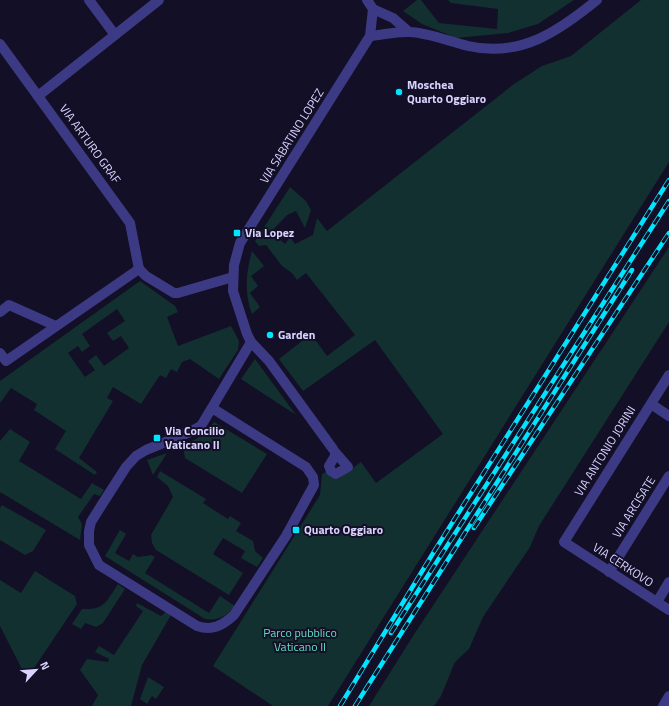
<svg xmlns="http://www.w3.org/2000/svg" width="669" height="706" viewBox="0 0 669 706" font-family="'Titillium Web',sans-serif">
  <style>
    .green { fill: #12302f; fill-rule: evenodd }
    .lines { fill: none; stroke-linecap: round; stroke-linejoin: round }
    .minor { stroke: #3d3a85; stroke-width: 10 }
    .rail-casing { stroke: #00e5ff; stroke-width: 4.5 }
    .rail { stroke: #130f26; stroke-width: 3; stroke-dasharray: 9; stroke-linecap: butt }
    .poi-dot { fill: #00e5ff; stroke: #130f26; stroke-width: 1.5 }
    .labels { text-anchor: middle; stroke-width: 4; stroke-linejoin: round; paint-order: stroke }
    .poi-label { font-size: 12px; font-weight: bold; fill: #d9d4ff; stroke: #130f26; text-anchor: start }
    .street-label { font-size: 12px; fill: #d9d4ff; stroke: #130f26 }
    .park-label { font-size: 12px; fill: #5fe0c0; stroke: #130f26 }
  </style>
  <rect width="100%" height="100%" fill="#130f26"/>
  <!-- green -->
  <g class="green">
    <path d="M 417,0 L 421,0 L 439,23 L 497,29 L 498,9 L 451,3 L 448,0 L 574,0 L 538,24 L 508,33 L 456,38 L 422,24 L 403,11 Z"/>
    <path d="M 641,0 L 669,0 L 669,162 L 328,706 L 273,706 L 213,666 L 320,495 L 322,474 L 328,471 L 338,479 L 361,462 L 376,483 L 443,434 L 375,340 L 303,391 L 279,359 L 311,334 L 327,356 L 355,335 L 306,273 L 297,280 L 292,273 L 282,266 L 266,245 L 259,246 L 255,241 L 259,235 L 290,187 L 306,201 L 311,210 L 305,228 L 296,211 L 287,215 L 271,232 L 285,244 L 290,237 L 295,244 L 313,235 L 317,218 L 327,231 L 514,84 L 542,66 L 571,56 Z"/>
    <path d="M 669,247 L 669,322 L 539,526 L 530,547 L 483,617 L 469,649 L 455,662 L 441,696 L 434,706 L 369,706 L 413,636 Z"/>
    <path d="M 252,251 L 264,266 L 251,276 L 258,286 L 250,293 L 260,307 L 252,314 C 244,293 246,272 252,251 Z"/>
    <path d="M 140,281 L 175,306 L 178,312 L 167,317 L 178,346 L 231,326 L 239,341 L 238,350 L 219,379 L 190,359 L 182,362 L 177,372 L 171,369 L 166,378 L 160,375 L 141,404 L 113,387 L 107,398 L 113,401 L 79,458 L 97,472 L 95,475 L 55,449 L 66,431 L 34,410 L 37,404 L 11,388 L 0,403 L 0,381 ZM 117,309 L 125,321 L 107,333 L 113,341 L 121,336 L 129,348 L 104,366 L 96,355 L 88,361 L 95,370 L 85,377 L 68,353 L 78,346 L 82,352 L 90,346 L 82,334 Z"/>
    <path d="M 255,359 L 296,415 L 241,379 Z"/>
    <path d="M 214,422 L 267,454 L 242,493 L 185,458 L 183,446 L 205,434 Z"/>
    <path d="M 10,429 L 30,442 L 19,461 L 81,499 L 92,483 L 104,490 L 100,496 L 94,494 L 78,517 L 82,524 L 80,540 L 0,492 L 0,441 Z"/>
    <path d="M 167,453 L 153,475 L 147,460 Z"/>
    <path d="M 160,471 L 206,499 L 203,503 L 228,519 L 230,516 L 241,523 L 236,531 L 253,541 L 255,551 L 263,558 L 257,567 L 241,558 L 245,551 L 223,538 L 213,554 L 243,573 L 229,595 L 156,550 L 152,543 L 151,535 L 173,497 L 168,486 L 157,477 Z"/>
    <path d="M 2,505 L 46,530 L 33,551 L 25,555 L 0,540 L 0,508 Z"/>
    <path d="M 120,530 L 126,534 L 115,553 L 129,561 L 133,554 L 138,557 L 151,555 L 155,557 L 145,573 L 209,613 L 220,596 L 235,606 C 226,616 219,621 205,619 L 105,556 Z"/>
    <path d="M 35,571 L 75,596 L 77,604 L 30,674 L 26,677 L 0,626 L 0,580 L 21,593 Z"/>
    <path d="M 118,584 L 125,589 L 103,623 L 96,627 L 85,623 L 81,629 L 72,624 L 82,609 C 105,610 106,602 118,584 Z"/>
    <path d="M 137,603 L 161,616 L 166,612 L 171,615 L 142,665 L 131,706 L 92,706 L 98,695 L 80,670 L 87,659 L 108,662 L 109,659 L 95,652 L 99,646 L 114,655 L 143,611 L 136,606 Z"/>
    <path d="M 148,677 L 164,687 L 156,699 L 152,696 L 147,704 L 140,699 Z"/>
  </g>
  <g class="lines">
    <!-- minor -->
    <g class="minor">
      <path d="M 89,0 L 115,35"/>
      <path d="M 367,0 L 373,9 L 393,18 L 409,32"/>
      <path d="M 370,36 C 383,35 397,31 409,32 C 426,32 451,42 468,46 C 521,58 559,31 597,0"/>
      <path d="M 0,44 L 130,223 L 139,269"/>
      <path d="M 38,96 L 159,0"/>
      <path d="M 139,269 L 146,276 L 174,293 L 178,293 L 233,277"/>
      <path d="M 0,312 L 9,305 L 56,326"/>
      <path d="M 0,353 L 6,361 L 139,269"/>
      <path d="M 669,375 L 564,542 L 669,610"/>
      <path d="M 651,404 L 669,416"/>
      <path d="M 212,408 L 306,467 L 313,477 L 314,485 L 286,536 L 234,615 C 222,626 212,631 197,626 L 99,565 L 89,545 L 89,531 L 91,522 L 101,506 L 126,467 L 136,456 L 146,450 L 190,432 L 201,426 L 251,342"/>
      <path d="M 333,449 L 269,361 L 251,342 L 247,334 L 233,291 L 234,265 L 240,243 L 370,36 L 373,9"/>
      <path d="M 335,452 L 348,467 L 336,474 L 331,471 L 329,466 L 335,456 Z"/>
      <path d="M 609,572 L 669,476"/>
      <path d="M 657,602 L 669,582"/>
      <path d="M 663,706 L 669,696"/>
    </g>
    <!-- rail casing -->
    <g class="rail-casing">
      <g id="rail">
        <path d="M 474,528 L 669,233"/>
        <path d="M 391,633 L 669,201"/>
        <path d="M 340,706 L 435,550 L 669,180"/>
        <path d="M 355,706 L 632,270"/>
      </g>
    </g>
    <!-- rail -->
    <use href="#rail" class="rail"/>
  </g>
  <!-- markers -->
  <g class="poi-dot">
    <circle cx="399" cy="92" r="4"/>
    <rect x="233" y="229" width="8" height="8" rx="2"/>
    <circle cx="270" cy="335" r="4"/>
    <rect x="153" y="434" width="8" height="8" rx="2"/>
    <rect x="292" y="526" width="8" height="8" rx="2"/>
  </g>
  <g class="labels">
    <!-- poi labels -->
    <g class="poi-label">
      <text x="407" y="89">Moschea<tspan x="407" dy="14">Quarto Oggiaro</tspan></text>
      <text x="245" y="237">Via Lopez</text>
      <text x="278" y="339">Garden</text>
      <text x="165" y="435">Via Concilio<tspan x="165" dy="14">Vaticano II</tspan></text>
      <text x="304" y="534">Quarto Oggiaro</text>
    </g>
    <!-- street labels -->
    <g class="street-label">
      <text transform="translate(292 136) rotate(-58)" y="4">VIA SABATINO LOPEZ</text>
      <text transform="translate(90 144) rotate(54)" y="4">VIA ARTURO GRAF</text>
      <text transform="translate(605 451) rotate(-58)" y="4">VIA ANTONIO JORINI</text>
      <text transform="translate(634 507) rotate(-58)" y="4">VIA ARCISATE</text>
      <text transform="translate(623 565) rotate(33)" y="4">VIA CERKOVO</text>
    </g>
    <!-- park labels -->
    <g class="park-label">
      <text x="300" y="637">Parco pubblico<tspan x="300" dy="14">Vaticano II</tspan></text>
    </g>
  </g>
  <!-- north arrow -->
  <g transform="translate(36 670) rotate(64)" stroke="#130f26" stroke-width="3" paint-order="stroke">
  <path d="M0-3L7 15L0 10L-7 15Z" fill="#d9d4ff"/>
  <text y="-6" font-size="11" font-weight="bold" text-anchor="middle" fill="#d9d4ff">N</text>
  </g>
</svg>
